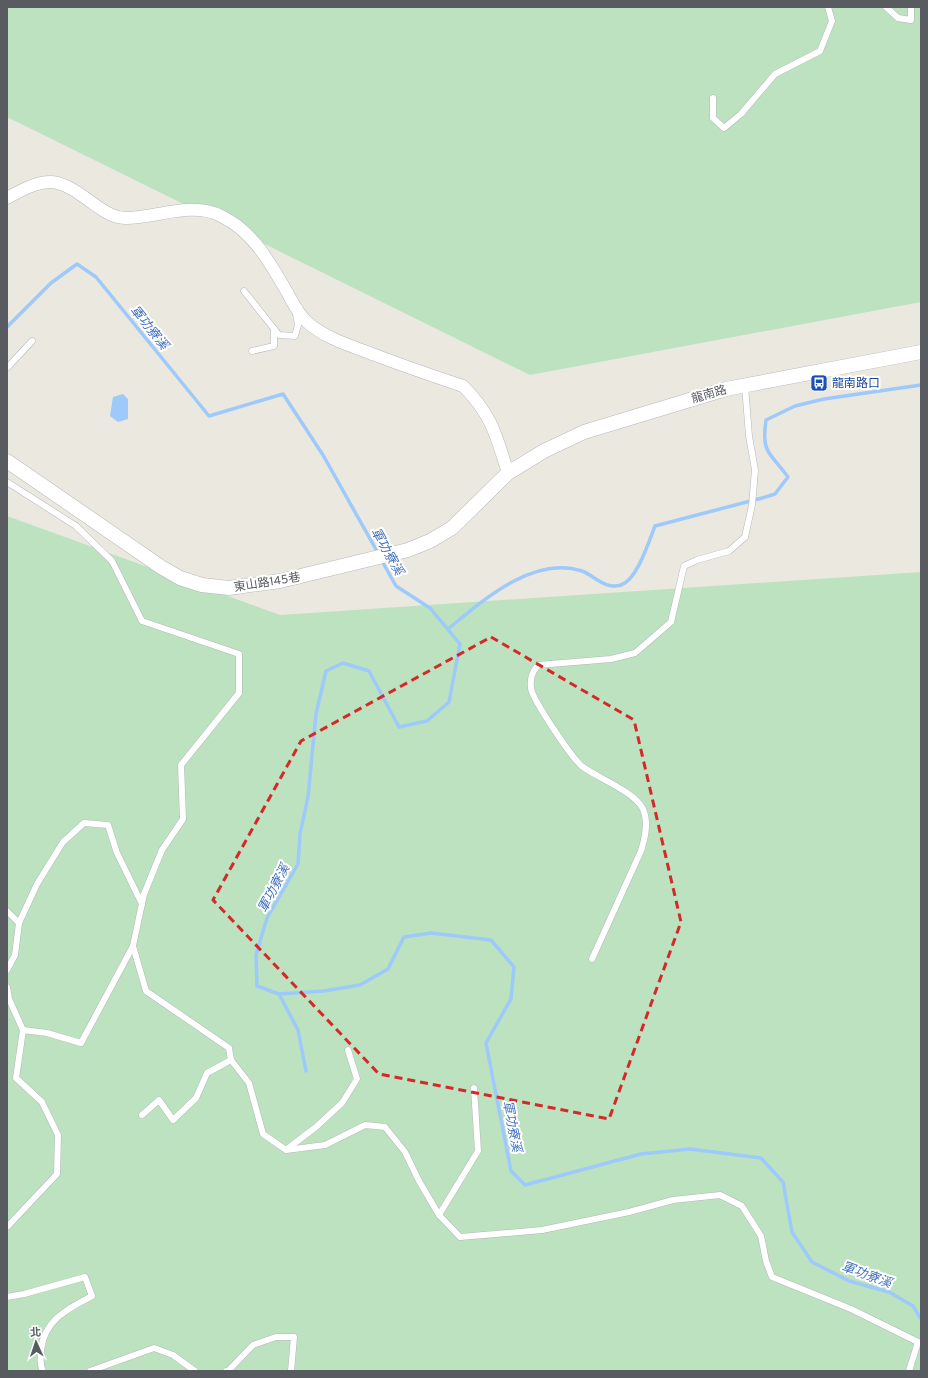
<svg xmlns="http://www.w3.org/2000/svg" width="928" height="1378" viewBox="0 0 928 1378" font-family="Overpass,'Noto Sans TC',sans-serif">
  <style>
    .green { fill: #bce2c0 }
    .water { fill: #9ec9fb }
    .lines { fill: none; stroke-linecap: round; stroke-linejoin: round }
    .stream { stroke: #9ec9fb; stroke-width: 3.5 }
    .service-casing { stroke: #b5b7bc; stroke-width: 7 }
    .minor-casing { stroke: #b5b7bc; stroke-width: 13 }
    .tertiary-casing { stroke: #b5b7bc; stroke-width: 15 }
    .service { stroke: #fff; stroke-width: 6 }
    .minor { stroke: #fff; stroke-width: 12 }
    .tertiary { stroke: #fff; stroke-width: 14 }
    .marked { fill: none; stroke: #d62828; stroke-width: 3; stroke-dasharray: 8 5; stroke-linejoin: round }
    .labels { text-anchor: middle; stroke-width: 4; stroke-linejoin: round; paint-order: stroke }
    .transit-label { font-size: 12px; fill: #164399; stroke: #fff; text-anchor: start }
    .street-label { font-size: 12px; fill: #585b60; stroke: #fff }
    .water-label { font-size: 13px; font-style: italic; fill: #4372bd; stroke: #fff }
  </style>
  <rect width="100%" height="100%" fill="#ebe9df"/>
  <!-- green -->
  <g class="green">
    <path d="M 7,7 L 921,7 L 921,302 L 530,375 L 7,117 Z"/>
    <path d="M 7,516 L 280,615 L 921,572 L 921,1371 L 7,1371 Z"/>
  </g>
  <!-- water -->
  <path class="water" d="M 123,394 L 128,399 L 128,419 L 118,422 L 110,416 L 113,397 Z"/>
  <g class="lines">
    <!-- stream -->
    <g class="stream">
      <path d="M 7,327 L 51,283 L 77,264 L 96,277 L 209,416 L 283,394 L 323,455 L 378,553"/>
      <path d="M 382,561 L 396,586 L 430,608 L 460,644 L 449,702 L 427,721 L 399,727 L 369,671 L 343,663 L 326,671 L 316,714 L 308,797 L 300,834 L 298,864 L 267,918 L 256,955 L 257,986 L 279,994 L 324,991 L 360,985 L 388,969 L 404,937 L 431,933 L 491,940 L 514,967 L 511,999 L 486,1043 L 511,1171 L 525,1185 L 641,1154 L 690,1149 L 761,1158 L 783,1182 L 792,1232 L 812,1262 L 849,1281 L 889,1292 L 913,1306 L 921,1319"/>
      <path d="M 448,629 C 482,601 533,555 582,571 C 595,576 605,590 621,585 C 637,580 649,541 655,526 L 762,498 L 775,494 L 788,477 C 770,452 761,454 766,420 L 795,406 L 824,399 L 921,385"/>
      <path d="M 279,994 L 298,1030 L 306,1071"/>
    </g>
    <!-- service casing -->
    <g class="service-casing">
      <g id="service">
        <path d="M 886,7 L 898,18 L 911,20 L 911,7"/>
        <path d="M 713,98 L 713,118 L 724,128 L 741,114 L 775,74 L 820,51 L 832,21 L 828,7"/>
        <path d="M 244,291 L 279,335 L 295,336 L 298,325 L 296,314"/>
        <path d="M 252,351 L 274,346 L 274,329"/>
        <path d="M 7,368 L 32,341"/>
        <path d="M 7,482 L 76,526 L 112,561 L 142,621 L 239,654 L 239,693 L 181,765 L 183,819 L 162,850 L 144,894 L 133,946 L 81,1043 L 47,1033 L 23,1030 L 16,1078 L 42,1102 L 58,1135 L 57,1174 L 7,1227"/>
        <path d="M 7,911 L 19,923 L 37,884 L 63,842 L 84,823 L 108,825 L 117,853 L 142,904"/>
        <path d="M 133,946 L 146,991 L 229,1048 L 231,1060 L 249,1083 L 263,1134 L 286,1150 L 325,1145 L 365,1125 L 385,1127 L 405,1152 L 419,1181 L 439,1215 L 460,1237 L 542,1230 L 629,1212 L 673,1200 L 720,1195 L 742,1206 L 761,1236 L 766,1261 L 772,1277 L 851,1309 L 918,1342 L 909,1371"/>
        <path d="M 592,959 L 641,851 C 645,838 649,822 643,809 C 635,792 598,778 583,767 C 573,760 532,699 531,688 C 530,678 532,672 538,665 L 611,659 L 635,653 L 671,622 L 684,566 L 697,560 L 729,551 L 745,537 L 752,505 L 755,470 L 749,436 L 745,386"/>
        <path d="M 7,970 L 15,955 L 19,923"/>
        <path d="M 7,987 L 9,999 L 23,1030"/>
        <path d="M 142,1115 L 159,1100 L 173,1120 L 196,1098 L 207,1073 L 231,1060"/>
        <path d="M 287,1149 L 316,1127 L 342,1103 L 357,1079 L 348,1050"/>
        <path d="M 439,1215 L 478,1151 L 474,1088"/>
        <path d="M 7,1297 L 24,1294 L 85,1277 L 92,1296 C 69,1308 44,1320 41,1350 C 41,1358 39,1364 43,1371"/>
        <path d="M 90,1371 L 154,1348 L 173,1355 L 195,1371"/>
        <path d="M 226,1371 L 229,1370 L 253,1345 L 276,1337 L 294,1337 L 291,1371"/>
      </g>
    </g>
    <!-- minor casing -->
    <g class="minor-casing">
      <path id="minor" d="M 7,198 C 52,173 58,178 98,207 C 107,213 115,218 126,218 C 156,218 192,201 221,216 C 253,231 270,263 287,292 C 293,303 298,314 307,322 C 326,339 352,346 375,355 C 404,366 433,376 463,386 C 492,415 496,435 508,473"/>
    </g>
    <!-- tertiary casing -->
    <g class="tertiary-casing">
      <path id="tertiary" d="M 7,461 L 161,567 L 180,578 L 202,585 L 229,588 L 280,581 L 408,550 L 430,541 L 452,528 L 508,473 L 544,451 L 584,432 L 726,389 L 921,352"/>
    </g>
    <!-- service -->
    <use href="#service" class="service"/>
    <!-- minor -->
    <use href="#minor" class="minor"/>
    <!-- tertiary -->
    <use href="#tertiary" class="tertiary"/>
  </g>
  <!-- marked area -->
  <path class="marked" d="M 491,637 L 634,720 L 681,922 L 609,1119 L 379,1074 L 213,900 L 301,741 Z"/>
  <!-- icons -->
  <defs>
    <g id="bus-square" transform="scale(0.9)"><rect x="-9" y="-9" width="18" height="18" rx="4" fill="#1a4fb4" stroke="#fff"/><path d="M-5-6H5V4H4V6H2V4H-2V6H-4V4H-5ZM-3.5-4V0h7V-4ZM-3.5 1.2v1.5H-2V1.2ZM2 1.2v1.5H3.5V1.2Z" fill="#fff"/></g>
  </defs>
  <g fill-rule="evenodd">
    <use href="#bus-square" x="819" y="383"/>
  </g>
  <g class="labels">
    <!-- transit labels -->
    <g class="transit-label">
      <text x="832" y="387">龍南路口</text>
    </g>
    <!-- street labels -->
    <g class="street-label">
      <text transform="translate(709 394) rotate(-16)" y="4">龍南路</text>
      <text transform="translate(267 582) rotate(-9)" y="4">東山路145巷</text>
    </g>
    <!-- water labels -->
    <g class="water-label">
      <text transform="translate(150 327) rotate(51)" y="5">軍功寮溪</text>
      <text transform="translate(388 551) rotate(61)" y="5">軍功寮溪</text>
      <text transform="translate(273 888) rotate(-62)" y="5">軍功寮溪</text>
      <text transform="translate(513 1126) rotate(79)" y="5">軍功寮溪</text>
      <text transform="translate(867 1274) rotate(20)" y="5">軍功寮溪</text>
    </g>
  </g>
  <!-- border -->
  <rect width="928" height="1378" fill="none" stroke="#585b60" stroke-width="16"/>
  <!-- north arrow -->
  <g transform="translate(36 1342) rotate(357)" stroke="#ffffff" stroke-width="3" paint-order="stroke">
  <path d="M0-3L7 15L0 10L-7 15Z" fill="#585b60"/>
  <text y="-6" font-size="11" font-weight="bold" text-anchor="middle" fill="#585b60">北</text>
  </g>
</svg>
